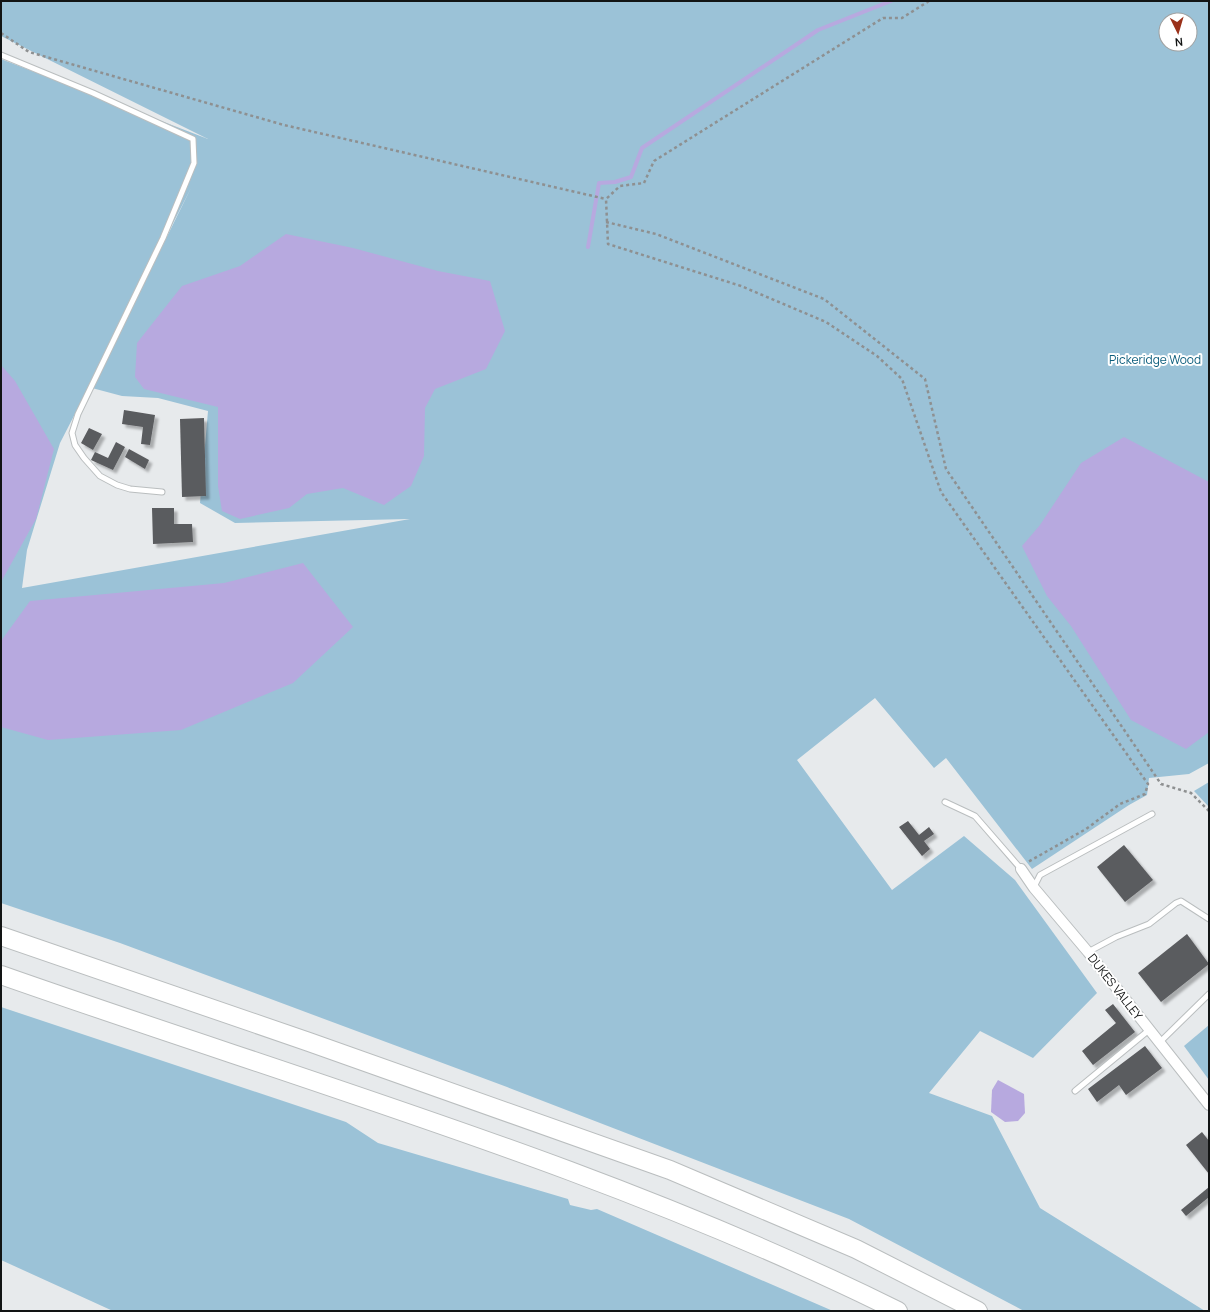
<svg xmlns="http://www.w3.org/2000/svg" width="1210" height="1312" viewBox="0 0 1210 1312" font-family="Manrope,sans-serif">
  <style>
    .green { fill: #9bc2d7; fill-rule: evenodd }
    .water { fill: #b7a9df }
    .lines { fill: none; stroke-linecap: round; stroke-linejoin: round }
    .stream { stroke: #b7a9df; stroke-width: 4 }
    .building { fill: #5a5b5e; filter: url(#shadow) }
    .lane-casing { stroke: #babebf; stroke-width: 7 }
    .street-casing { stroke: #babebf; stroke-width: 12 }
    .highway-casing { stroke: #babebf; stroke-width: 20 }
    .path { stroke: #8e9091; stroke-width: 2.5; stroke-dasharray: 3 3; stroke-linecap: butt }
    .lane { stroke: #fff; stroke-width: 5 }
    .street { stroke: #fff; stroke-width: 10 }
    .highway { stroke: #fff; stroke-width: 18 }
    .labels { text-anchor: middle; stroke-width: 4; stroke-linejoin: round; paint-order: stroke }
    .park-label { font-size: 12px; fill: #0c5d7c; stroke: #fff }
    .street-label { font-size: 12px; fill: #121414; stroke: #fff }
  </style>
  <defs>
    <filter id="shadow"><feDropShadow dx="3.5" dy="3.5" stdDeviation="1" flood-color="#0004"/></filter>
  </defs>
  <rect width="100%" height="100%" fill="#e7eaec"/>
  <!-- green -->
  <g class="green">
    <path d="M 1,1 L 1209,1 L 1209,763 L 1189,774 L 1149,778 L 1147,795 L 1129,805 L 1032,869 L 946,758 L 934,768 L 875,698 L 797,760 L 892,890 L 964,836 L 1015,880 L 1097,993 L 1033,1058 L 980,1031 L 929,1093 L 992,1116 L 1040,1208 L 1205,1311 L 1024,1311 L 849,1219 L 507,1087 L 120,943 L 1,903 L 1,59 L 208,139 L 1,36 ZM 1166,20 L 1190,20 L 1190,44 L 1166,44 ZM 191,188 L 92,388 L 122,396 L 158,398 L 208,411 L 200,503 L 235,523 L 410,519 L 22,588 L 27,550 L 60,443 Z"/>
    <path d="M 1209,782 L 1209,807 L 1194,791 Z"/>
    <path d="M 1,1007 L 346,1122 L 378,1143 L 568,1199 L 570,1205 L 591,1210 L 597,1209 L 833,1311 L 113,1311 L 1,1260 Z"/>
    <path d="M 1209,1025 L 1209,1080 L 1184,1046 Z"/>
  </g>
  <!-- water -->
  <g class="water">
    <path d="M 286,234 L 353,248 L 438,271 L 490,281 L 505,331 L 486,369 L 435,389 L 425,408 L 424,456 L 411,486 L 384,505 L 343,488 L 307,494 L 289,508 L 240,519 L 222,511 L 218,486 L 218,407 L 144,389 L 135,377 L 137,343 L 182,286 L 240,266 Z"/>
    <path d="M 1,365 L 15,381 L 54,449 L 36,519 L 1,582 Z"/>
    <path d="M 1124,437 L 1209,482 L 1209,732 L 1186,749 L 1131,720 L 1071,626 L 1047,596 L 1022,546 L 1040,525 L 1081,463 Z"/>
    <path d="M 303,563 L 353,627 L 293,683 L 181,730 L 48,740 L 1,727 L 1,641 L 30,601 L 224,583 Z"/>
    <path d="M 998,1080 L 1024,1094 L 1025,1113 L 1018,1121 L 1005,1122 L 991,1112 L 992,1090 Z"/>
  </g>
  <g class="lines">
    <!-- stream -->
    <path class="stream" d="M 588,247 L 599,183 L 615,182 L 631,177 L 642,148 L 818,30 L 891,1"/>
  </g>
  <!-- building -->
  <g class="building">
    <path d="M 124,410 L 155,415 L 150,445 L 141,444 L 143,427 L 122,424 Z"/>
    <path d="M 204,418 L 206,496 L 182,497 L 180,419 Z"/>
    <path d="M 89,428 L 102,434 L 93,450 L 81,443 Z"/>
    <path d="M 116,442 L 125,447 L 113,470 L 91,460 L 95,452 L 108,458 Z"/>
    <path d="M 129,449 L 149,460 L 145,469 L 125,457 Z"/>
    <path d="M 152,508 L 174,508 L 174,524 L 192,524 L 193,542 L 153,544 Z"/>
    <path d="M 908,821 L 919,835 L 929,827 L 934,834 L 924,841 L 930,849 L 922,856 L 899,827 Z"/>
    <path d="M 1124,845 L 1153,880 L 1125,902 L 1097,867 Z"/>
    <path d="M 1187,934 L 1209,964 L 1161,1002 L 1138,973 Z"/>
    <path d="M 1113,1004 L 1135,1032 L 1093,1065 L 1082,1051 L 1116,1023 L 1105,1010 Z"/>
    <path d="M 1145,1046 L 1162,1068 L 1126,1095 L 1119,1085 L 1097,1102 L 1088,1089 Z"/>
    <path d="M 1202,1132 L 1209,1141 L 1209,1174 L 1186,1145 Z"/>
    <path d="M 1209,1187 L 1209,1197 L 1186,1216 L 1181,1210 Z"/>
  </g>
  <g class="lines">
    <!-- lane casing -->
    <g class="lane-casing">
      <g id="lane">
        <path d="M 1,55 L 93,93 L 193,139 L 194,163 L 163,238 L 78,414 L 72,433 L 75,445 L 84,458 L 100,476 L 117,485 L 130,489 L 162,492"/>
        <path d="M 945,802 L 975,816 L 1021,869"/>
        <path d="M 1034,887 L 1040,875 L 1152,814"/>
        <path d="M 1088,952 L 1116,937 L 1149,924 L 1176,903 L 1181,901 L 1209,919"/>
        <path d="M 1159,1043 L 1209,994"/>
        <path d="M 1075,1091 L 1149,1030"/>
      </g>
    </g>
    <!-- street casing -->
    <g class="street-casing">
      <path id="street" d="M 1021,869 L 1034,888 L 1088,952 L 1209,1105"/>
    </g>
    <!-- highway casing -->
    <g class="highway-casing">
      <g id="highway">
        <path d="M 1,936 L 309,1042 L 670,1170 L 856,1249 L 978,1311"/>
        <path d="M 1,975 C 302,1081 612,1169 898,1311"/>
      </g>
    </g>
    <!-- path -->
    <g class="path">
      <path d="M 929,1 L 902,18 L 883,18 L 654,161 L 644,183 L 620,186 L 606,199 L 608,244 L 741,286 L 826,322 L 877,356 L 902,379 L 941,492 L 1148,784 L 1145,794 L 1120,804 L 1086,829 L 1028,862"/>
      <path d="M 1,33 L 29,52 L 284,125 L 606,199"/>
      <path d="M 606,222 L 656,234 L 824,299 L 925,379 L 946,469 L 1161,784 L 1191,793 L 1209,811"/>
    </g>
    <!-- lane -->
    <use href="#lane" class="lane"/>
    <!-- street -->
    <use href="#street" class="street"/>
    <!-- highway -->
    <use href="#highway" class="highway"/>
  </g>
  <g class="labels">
    <!-- park labels -->
    <g class="park-label">
      <text x="1155" y="364">Pickeridge Wood</text>
    </g>
    <!-- street labels -->
    <g class="street-label">
      <text transform="translate(1115 987) rotate(52)" y="4">DUKES VALLEY</text>
    </g>
  </g>
  <!-- border -->
  <rect width="1210" height="1312" fill="none" stroke="#121414" stroke-width="4"/>
  <!-- north arrow -->
  <g transform="translate(1178 32) rotate(175)"><circle r="19" fill="#ffffff" stroke="#a0a1a1"/>
  <path d="M0-3L7 15L0 10L-7 15Z" fill="#9a311a"/>
  <text y="-6" font-size="11" font-weight="bold" text-anchor="middle" fill="#121414">N</text>
  </g>
</svg>
